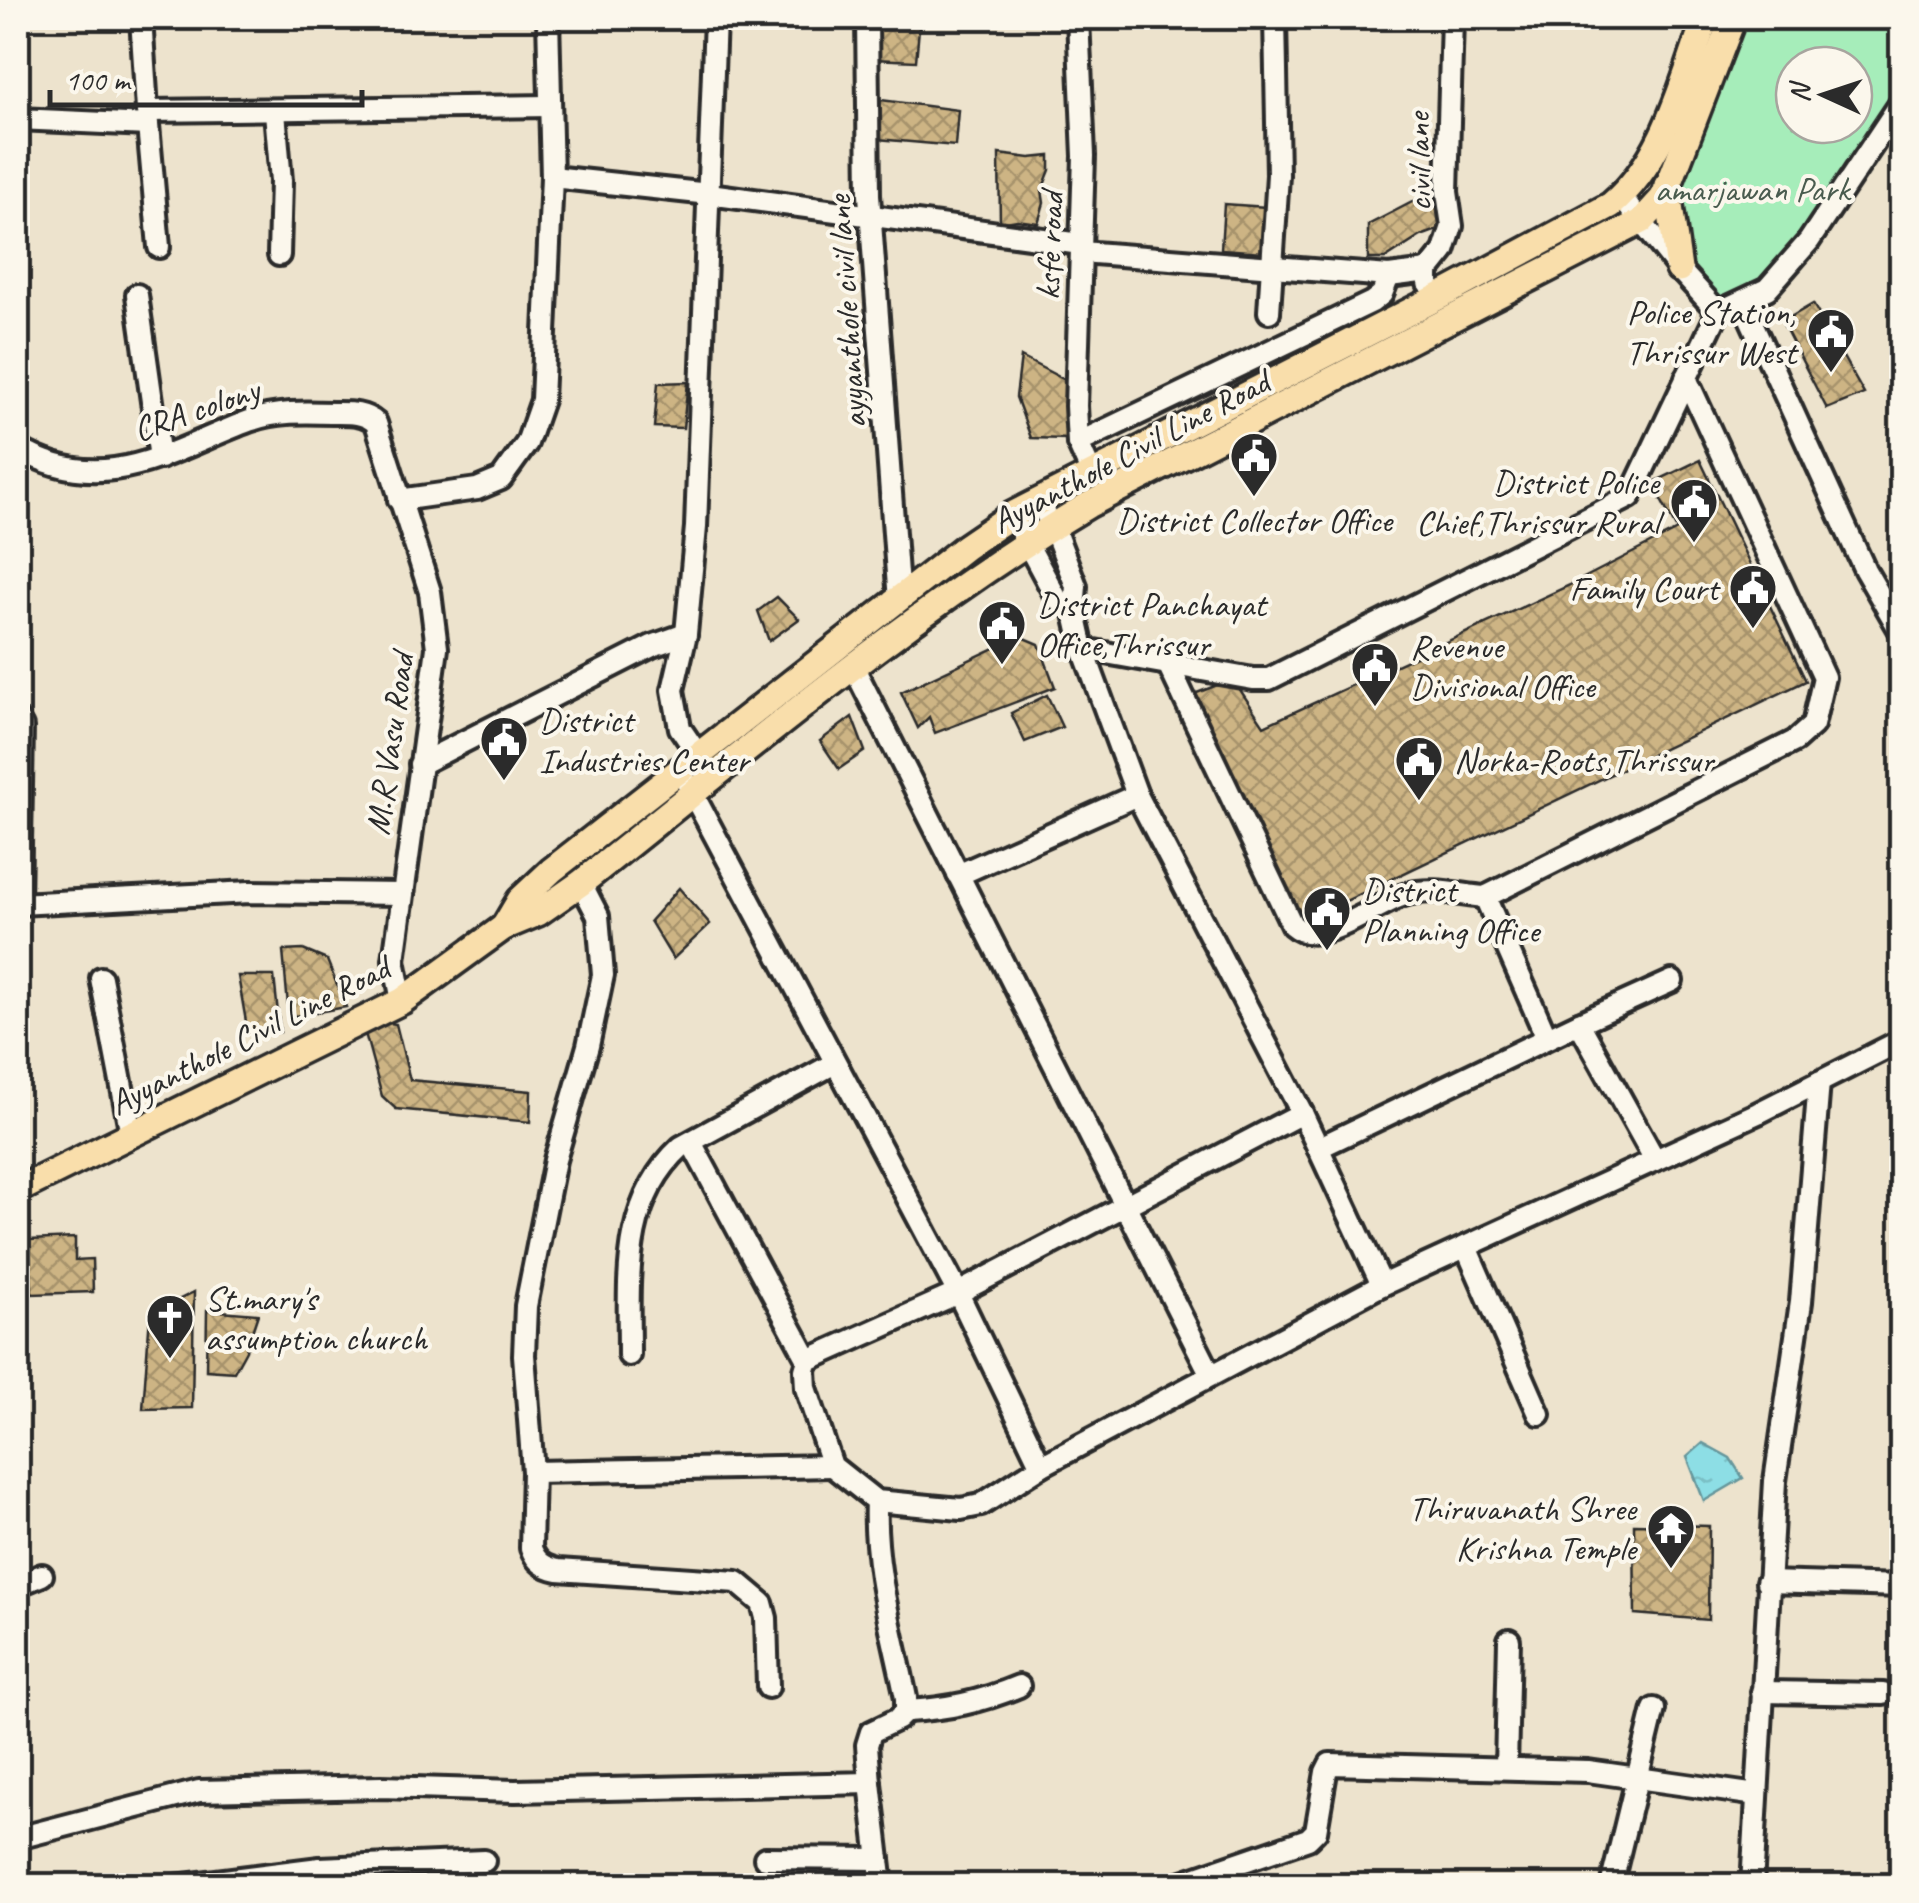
<svg xmlns="http://www.w3.org/2000/svg" width="1919" height="1903" viewBox="0 0 1919 1903" font-family="Caveat,sans-serif">
  <style>
    .green { fill: #a6edba; stroke: #688c72; stroke-width: 2.5; fill-rule: evenodd }
    .water { fill: url(#water-ripples); stroke: #66969b; stroke-width: 2.5 }
    .building { fill: url(#building-cross-hatch); stroke: #2b2b2b; stroke-width: 2.5 }
    .lines { fill: none; stroke-linecap: round; stroke-linejoin: round }
    .minor-casing { stroke: #2b2b2b; stroke-width: 28 }
    .major-casing { stroke: #2b2b2b; stroke-width: 32 }
    .minor { stroke: #fbf7ec; stroke-width: 20 }
    .major { stroke: #f9deab; stroke-width: 25 }
    .labels { text-anchor: middle; stroke-width: 8; stroke-linejoin: round; paint-order: stroke }
    .street-label { font-size: 35px; fill: #2b2b2b; stroke: #fbf7ec }
    .park-label { font-size: 35px; fill: #4a5c4f; stroke: #fbf7ec }
    .poi-label { font-size: 35px; fill: #2b2b2b; stroke: #fbf7ec; text-anchor: start }
  </style>
  <defs>
    <pattern id="water-ripples" width="26" height="14" patternUnits="userSpaceOnUse" patternTransform="scale(2.5)"><rect width="26" height="14" fill="#8ddee5"/><path d="M2 4q2-2 4 0t4 0M15 11q2-2 4 0t4 0" fill="none" stroke="#7abfc5"/></pattern>
    <pattern id="building-cross-hatch" width="8" height="8" patternUnits="userSpaceOnUse" patternTransform="scale(2.5)"><rect width="8" height="8" fill="#cdb484"/><path d="M0 0l8 8M0 8l8-8" fill="none" stroke="#a7936c"/></pattern>
  </defs>
  <rect width="100%" height="100%" fill="#ede3cd"/>
  <filter id="ink" filterUnits="userSpaceOnUse"><feTurbulence type="fractalNoise" baseFrequency=".01" numOctaves="2"/><feDisplacementMap in="SourceGraphic" scale="20" xChannelSelector="R" yChannelSelector="G"/><feConvolveMatrix kernelMatrix="1 2 1 2 8 2 1 2 1" color-interpolation-filters="sRGB"/></filter>
  <g filter="url(#ink)">
    <!-- green -->
    <path class="green" d="M 1735,18 L 1901,18 L 1901,100 L 1767,289 L 1720,311 L 1681,268 L 1670,188 ZM 1794,65 L 1854,65 L 1854,125 L 1794,125 Z"/>
    <!-- water -->
    <path class="water" d="M 1703,1443 L 1730,1458 L 1743,1478 L 1704,1501 L 1687,1457 Z"/>
    <!-- building -->
    <g class="building">
      <path d="M 877,18 L 920,18 L 916,61 L 873,59 Z"/>
      <path d="M 881,100 L 958,110 L 955,146 L 878,139 Z"/>
      <path d="M 999,154 L 1030,158 L 1050,156 L 1050,170 L 1042,190 L 1044,203 L 1038,223 L 1017,220 L 1000,223 Z"/>
      <path d="M 1420,198 L 1434,198 L 1443,228 L 1421,236 L 1385,259 L 1368,259 L 1368,225 Z"/>
      <path d="M 1224,204 L 1266,207 L 1263,252 L 1221,249 Z"/>
      <path d="M 1813,304 L 1864,394 L 1827,409 L 1782,322 Z"/>
      <path d="M 1021,357 L 1065,380 L 1066,439 L 1031,438 L 1016,397 Z"/>
      <path d="M 688,382 L 683,428 L 654,427 L 658,383 Z"/>
      <path d="M 1700,460 L 1806,681 L 1304,921 L 1189,696 L 1233,679 L 1264,726 L 1570,585 L 1677,530 L 1652,483 Z"/>
      <path d="M 777,597 L 799,619 L 769,641 L 758,611 Z"/>
      <path d="M 1020,636 L 1039,644 L 1055,687 L 935,733 L 929,717 L 918,728 L 901,692 Z"/>
      <path d="M 1047,695 L 1062,727 L 1025,742 L 1011,713 Z"/>
      <path d="M 852,717 L 865,751 L 839,769 L 820,741 Z"/>
      <path d="M 679,888 L 710,924 L 673,959 L 650,921 Z"/>
      <path d="M 303,950 L 327,960 L 346,1007 L 289,1017 L 283,951 Z"/>
      <path d="M 238,976 L 274,976 L 280,1032 L 248,1033 Z"/>
      <path d="M 383,1022 L 396,1024 L 410,1080 L 531,1091 L 530,1122 L 396,1109 L 382,1096 L 365,1033 Z"/>
      <path d="M 75,1238 L 75,1260 L 92,1259 L 93,1292 L 32,1294 L 29,1240 Z"/>
      <path d="M 194,1292 L 192,1408 L 143,1409 L 150,1314 Z"/>
      <path d="M 207,1310 L 258,1314 L 246,1350 L 234,1372 L 206,1370 Z"/>
      <path d="M 1634,1524 L 1709,1526 L 1708,1620 L 1635,1614 Z"/>
    </g>
    <g class="lines">
      <!-- minor casing -->
      <g class="minor-casing">
        <g id="minor">
          <path d="M 867,18 L 869,195 L 899,601"/>
          <path d="M 1078,18 L 1084,156 L 1076,406 L 1078,443 L 1092,474"/>
          <path d="M 148,111 L 549,106"/>
          <path d="M 275,112 L 281,181 L 279,255"/>
          <path d="M 18,119 L 148,125 L 141,18"/>
          <path d="M 148,125 L 159,247"/>
          <path d="M 552,177 L 709,194 L 1081,244"/>
          <path d="M 1621,196 L 1679,269 L 1718,312 L 1767,289 L 1809,241 L 1902,101"/>
          <path d="M 1081,252 L 1389,276 L 1428,271"/>
          <path d="M 1428,283 L 1428,271 L 1444,251 L 1452,226 L 1447,192 L 1452,18"/>
          <path d="M 137,295 L 160,458"/>
          <path d="M 1743,303 L 1865,570 L 1902,634"/>
          <path d="M 1269,312 L 1278,175 L 1275,18"/>
          <path d="M 1078,443 L 1372,302 L 1382,294 L 1389,276"/>
          <path d="M 18,448 C 103,499 169,451 249,421 C 276,411 305,412 333,413 C 349,413 364,412 376,423 L 430,592 L 437,648 L 394,960 L 402,1001"/>
          <path d="M 399,500 L 477,489 L 501,479 L 527,443 L 542,400 L 552,177 L 548,18"/>
          <path d="M 1012,515 L 1057,599 L 1074,609"/>
          <path d="M 1083,649 L 1253,679 L 1269,679 L 1630,497 L 1718,312"/>
          <path d="M 1168,664 L 1292,925 C 1321,951 1375,903 1407,894 C 1432,887 1460,895 1485,897 L 1795,741 L 1813,725 L 1824,677 L 1686,378"/>
          <path d="M 853,666 L 1211,1375"/>
          <path d="M 18,720 L 22,727 L 19,904"/>
          <path d="M 699,756 L 680,728 L 673,690 L 686,634 L 696,527 L 715,18"/>
          <path d="M 420,764 L 652,646 L 686,634"/>
          <path d="M 686,781 L 958,1293 L 808,1360 L 805,1370 L 806,1388 L 832,1466 L 876,1501 L 961,1509 L 981,1505 L 1041,1466 L 1382,1285 L 1302,1113 L 1137,795 L 1083,649 L 1074,609 L 1076,586 L 1053,526 L 1038,501"/>
          <path d="M 958,875 L 1137,795"/>
          <path d="M 581,883 L 598,916 L 603,975 L 588,1046 L 555,1160 L 526,1306 L 524,1355 L 533,1472 L 531,1548 C 536,1562 544,1567 558,1570 L 737,1582 L 762,1603 L 766,1618 L 768,1687"/>
          <path d="M 1485,897 L 1546,1036"/>
          <path d="M 18,904 L 250,892 L 402,894"/>
          <path d="M 101,978 L 131,1134"/>
          <path d="M 1579,1023 L 1672,981"/>
          <path d="M 692,1144 L 808,1360"/>
          <path d="M 1318,1148 L 1579,1023 L 1655,1160"/>
          <path d="M 1466,1247 L 1539,1414"/>
          <path d="M 1382,1285 L 1758,1113 L 1902,1040"/>
          <path d="M 629,1355 C 629,1280 621,1202 681,1147 L 835,1063"/>
          <path d="M 1041,1466 L 958,1293 L 1302,1113"/>
          <path d="M 533,1472 L 832,1466"/>
          <path d="M 1767,1582 L 1902,1586"/>
          <path d="M 18,1585 L 42,1575"/>
          <path d="M 1762,1692 L 1883,1694"/>
          <path d="M 906,1711 C 947,1709 981,1702 1019,1686"/>
          <path d="M 1506,1768 L 1509,1640"/>
          <path d="M 870,1783 L 882,1886"/>
          <path d="M 18,1838 L 199,1791 L 381,1787 L 515,1791 L 870,1783 L 867,1745 L 871,1732 L 898,1719 L 906,1711 L 906,1698 C 893,1633 873,1568 876,1501"/>
          <path d="M 765,1858 L 879,1859"/>
          <path d="M 176,1886 L 320,1868 L 484,1861"/>
          <path d="M 1171,1886 L 1308,1839 L 1316,1831 L 1326,1772 L 1330,1764 L 1588,1771 L 1757,1795"/>
          <path d="M 1611,1886 L 1654,1709"/>
          <path d="M 1752,1886 L 1775,1481 L 1801,1302 L 1819,1082"/>
        </g>
      </g>
      <!-- major casing -->
      <g class="major-casing">
        <g id="major">
          <path d="M 1667,185 L 1679,269"/>
          <path d="M 504,927 L 520,900 L 552,870 L 965,547 L 1012,515 L 1448,292 L 1611,205 C 1666,158 1682,83 1706,18"/>
          <path d="M 18,1190 L 402,1001 L 504,927 L 538,913 L 581,883 C 746,752 906,614 1088,505 L 1642,221 L 1662,199 L 1668,187 L 1733,18"/>
        </g>
      </g>
      <!-- minor -->
      <use href="#minor" class="minor"/>
      <!-- major -->
      <use href="#major" class="major"/>
    </g>
  </g>
  <!-- icons -->
  <defs>
    <g id="civic-pin" transform="scale(2.5)"><path d="M0 17L-7.5 6A9.5 9.5 0 1 1 7.5 6Z" fill="#2b2b2b" stroke="#fbf7ec"/><path d="M-.6-6.5H3V-4.5H.6V-3L4-1V1h2V6H-6V1h2V-1L-.6-3ZM-1.2 2.5V6h2.4V2.5Z" fill="#fff"/></g>
    <g id="church-pin" transform="scale(2.5)"><path d="M0 17L-7.5 6A9.5 9.5 0 1 1 7.5 6Z" fill="#2b2b2b" stroke="#fbf7ec"/><path d="M-1.2-6h2.4v3.5h3.3v2.4h-3.3V6h-2.4V-.1h-3.3v-2.4h3.3Z" fill="#fff"/></g>
    <g id="temple-pin" transform="scale(2.5)"><path d="M0 17L-7.5 6A9.5 9.5 0 1 1 7.5 6Z" fill="#2b2b2b" stroke="#fbf7ec"/><path d="M0-6L5-2H3V0L6.5 2.5H4V6H1.5V3h-3V6H-4V2.5H-6.5L-3 0V-2H-5Z" fill="#fff"/></g>
  </defs>
  <g fill-rule="evenodd">
    <use href="#civic-pin" x="1831" y="332"/>
    <use href="#civic-pin" x="1254" y="456"/>
    <use href="#civic-pin" x="1694" y="502"/>
    <use href="#civic-pin" x="1753" y="588"/>
    <use href="#civic-pin" x="1002" y="624"/>
    <use href="#civic-pin" x="1375" y="666"/>
    <use href="#civic-pin" x="504" y="740"/>
    <use href="#civic-pin" x="1419" y="760"/>
    <use href="#civic-pin" x="1327" y="910"/>
    <use href="#church-pin" x="170" y="1318"/>
    <use href="#temple-pin" x="1671" y="1528"/>
  </g>
  <g class="labels">
    <!-- street labels -->
    <g class="street-label">
      <text transform="translate(1418 162) rotate(-91)" y="12">civil lane</text>
      <text transform="translate(1049 246) rotate(-88)" y="12">ksfe road</text>
      <text transform="translate(846 312) rotate(-94)" y="12">ayyanthole civil lane</text>
      <text transform="translate(196 409) rotate(-19)" y="12">CRA colony</text>
      <text transform="translate(1130 451) rotate(-28)" y="12">Ayyanthole Civil Line Road</text>
      <text transform="translate(389 744) rotate(-82)" y="12">M.R Vasu Road</text>
      <text transform="translate(249 1035) rotate(-27)" y="12">Ayyanthole Civil Line Road</text>
    </g>
    <!-- park labels -->
    <g class="park-label">
      <text x="1752" y="201">amarjawan Park</text>
    </g>
    <!-- poi labels -->
    <g class="poi-label">
      <text x="1796" y="324" text-anchor="end">Police Station,<tspan x="1796" dy="40">Thrissur West</tspan></text>
      <text x="1659" y="494" text-anchor="end">District Police<tspan x="1659" dy="40">Chief,Thrissur Rural</tspan></text>
      <text x="1254" y="532" text-anchor="middle">District Collector Office</text>
      <text x="1718" y="600" text-anchor="end">Family Court</text>
      <text x="1037" y="616">District Panchayat<tspan x="1037" dy="40">Office,Thrissur</tspan></text>
      <text x="1410" y="658">Revenue<tspan x="1410" dy="40">Divisional Office</tspan></text>
      <text x="539" y="732">District<tspan x="539" dy="40">Industries Center</tspan></text>
      <text x="1454" y="772">Norka-Roots,Thrissur</text>
      <text x="1362" y="902">District<tspan x="1362" dy="40">Planning Office</tspan></text>
      <text x="205" y="1310">St.mary's<tspan x="205" dy="40">assumption church</tspan></text>
      <text x="1636" y="1520" text-anchor="end">Thiruvanath Shree<tspan x="1636" dy="40">Krishna Temple</tspan></text>
    </g>
  </g>
  <!-- margin -->
  <rect width="1919" height="1903" fill="none" stroke="#fbf7ec" stroke-width="60"/>
  <rect x="30" y="30" width="1859" height="1843" fill="none" stroke="#2b2b2b" stroke-width="4" filter="url(#ink)"/>
  <!-- north arrow -->
  <g transform="translate(1824 95) rotate(273)"><circle r="48" fill="#fbf7ec" stroke="#a8a59f" stroke-width="2.5"/>
  <path d="M0-8L18 38L0 25L-18 38Z" fill="#2b2b2b"/>
  <text y="-15" font-size="28" font-weight="bold" text-anchor="middle" fill="#2b2b2b">N</text>
  </g>
  <!-- scale -->
  <path d="M50 90v15h312v-15" fill="none" stroke="#2b2b2b" stroke-width="5"/>
  <text x="65" y="90" font-size="30" fill="#2b2b2b" stroke="#fbf7ec" stroke-width="8" paint-order="stroke">100 m</text>
</svg>
